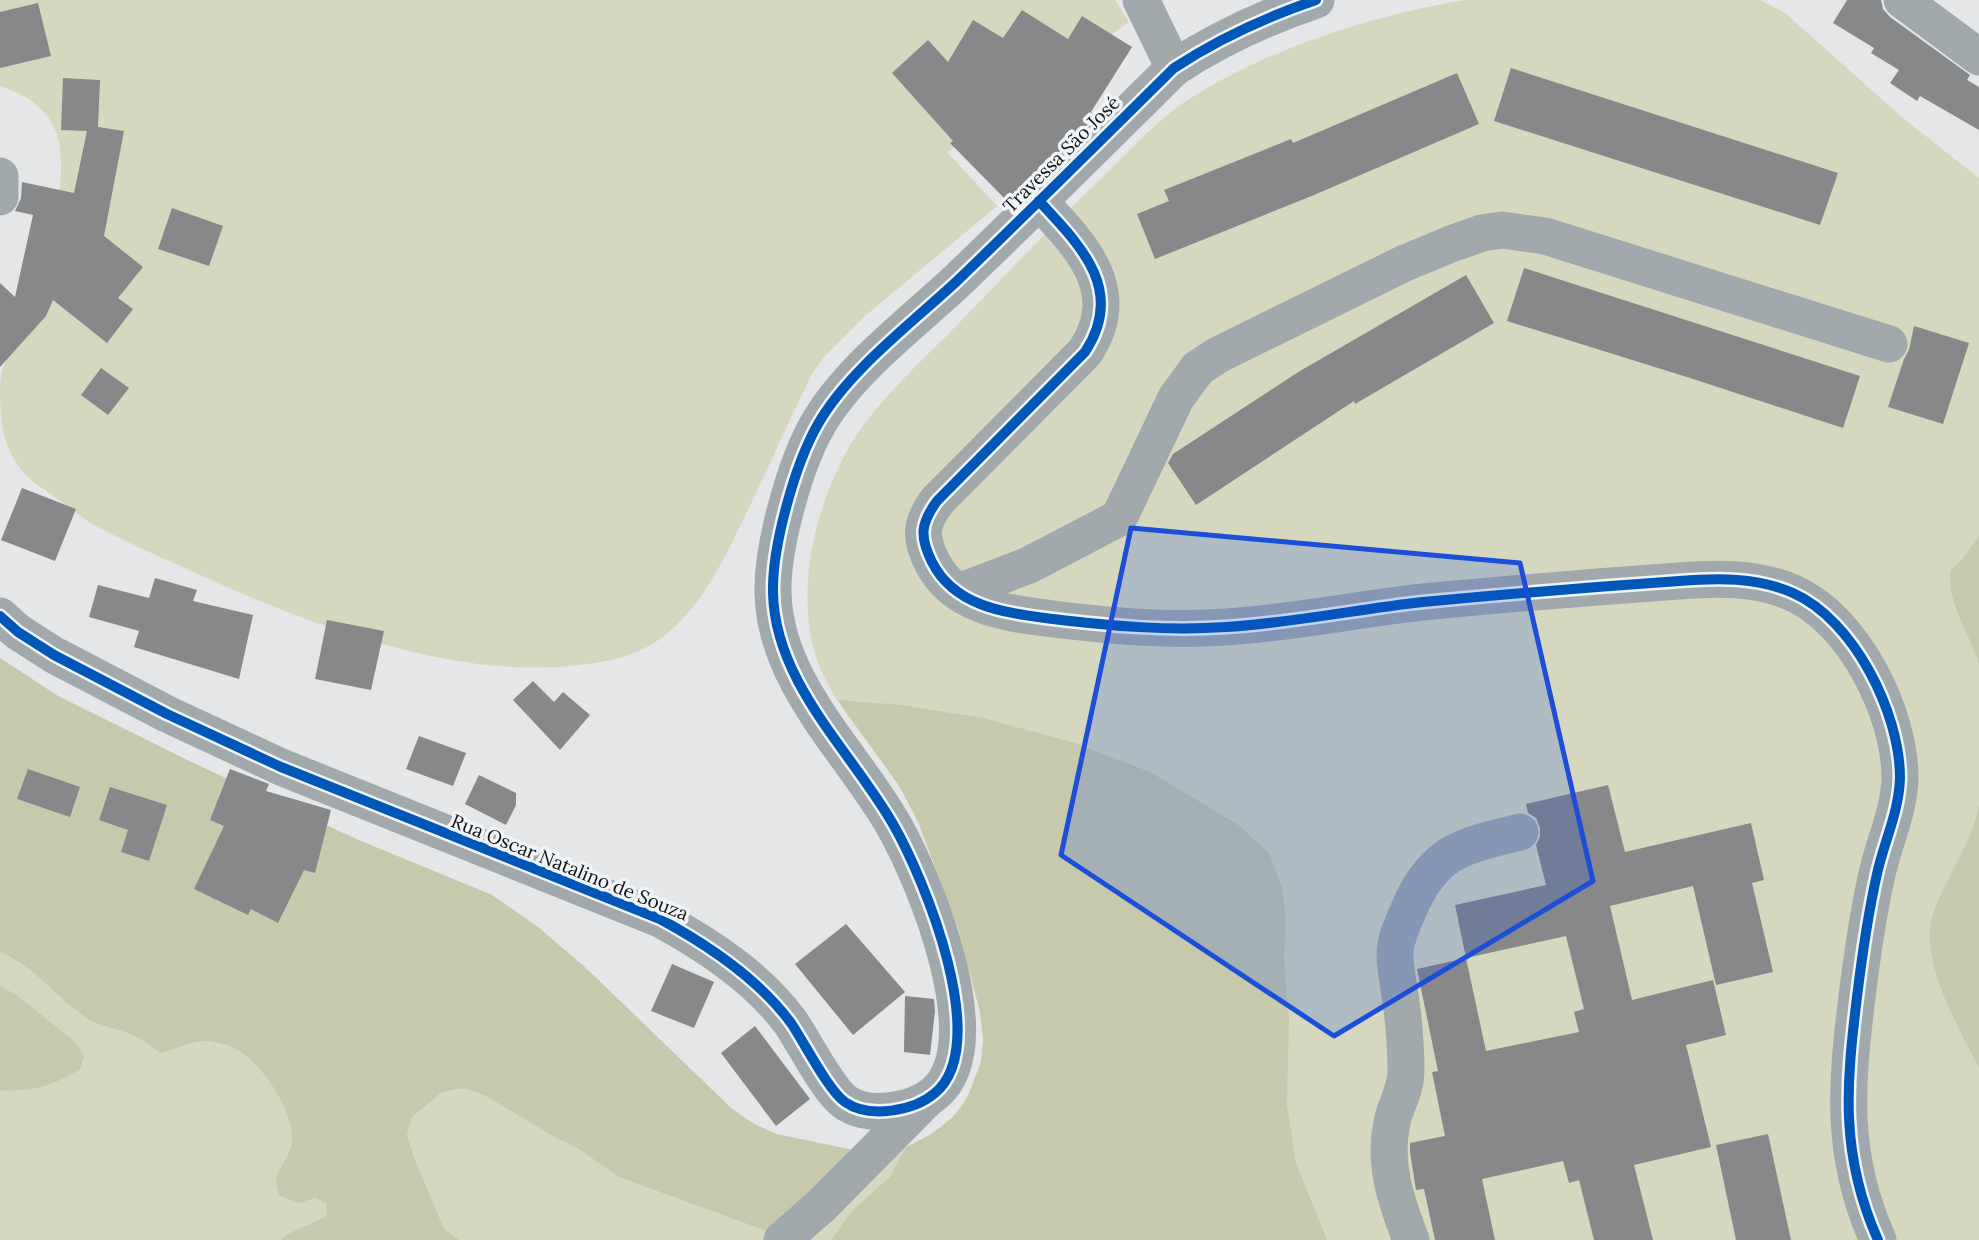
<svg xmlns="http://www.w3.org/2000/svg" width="1979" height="1240" viewBox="0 0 1979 1240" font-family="Lora,serif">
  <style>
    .green { fill: #d5d8bf }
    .forest { fill: #c6c9ab }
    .building { fill: #868889; fill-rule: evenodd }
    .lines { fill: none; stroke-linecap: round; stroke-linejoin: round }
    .street { stroke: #a1a9ad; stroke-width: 37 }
    .cycleway-casing { stroke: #f1f4f6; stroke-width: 15 }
    .cycleway { stroke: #0057b8; stroke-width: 10 }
    .marked { fill: #1d4ed8; fill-opacity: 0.2; stroke: #1d4ed8; stroke-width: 5; stroke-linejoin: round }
    .labels { text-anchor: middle; stroke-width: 7; stroke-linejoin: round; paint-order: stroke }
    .street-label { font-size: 19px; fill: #131415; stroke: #f1f4f6 }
  </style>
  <rect width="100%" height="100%" fill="#e4e6e7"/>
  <!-- green -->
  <g class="green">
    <path d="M 0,0 L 1115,0 L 1129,22 L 947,152 L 997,206 L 865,316 L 824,357 L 812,374 C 793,413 775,452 757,491 C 732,542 704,612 654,643 C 631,657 606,662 579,665 C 448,681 298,620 180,566 C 152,553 123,541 96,526 C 82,518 69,507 55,497 C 46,491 35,484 27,476 C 1,449 0,419 0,383 C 2,361 15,343 23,323 C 41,277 75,175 55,129 C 45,106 22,93 0,86 Z"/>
    <path d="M 1466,0 L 1760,0 L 1785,13 L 1904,119 L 1979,178 L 1979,1240 L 0,1240 L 0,658 L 58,696 L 189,761 L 356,839 L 492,895 L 538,927 L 587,969 L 731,1108 C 738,1113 745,1119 753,1123 C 780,1140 847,1154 880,1152 C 937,1150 984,1095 983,1040 C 983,1017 975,994 969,971 C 953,907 933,839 897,783 C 866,736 818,690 810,632 C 801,571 817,508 845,454 C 870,407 923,360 960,322 C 1009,271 1058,220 1109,171 C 1135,145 1162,115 1194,96 C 1269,49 1379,13 1466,0 Z"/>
  </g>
  <!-- forest -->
  <g class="forest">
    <path d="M 1979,535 L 1979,664 C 1969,632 1948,605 1950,571 L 1962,560 Z"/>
    <path d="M 0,658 L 58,696 L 189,761 L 356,839 L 492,895 L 538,927 L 587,969 L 731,1108 L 754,1124 L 777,1134 L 863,1152 L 767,1231 L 619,1177 L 579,1149 L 558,1139 L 488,1097 L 468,1089 L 456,1089 L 442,1092 L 412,1117 L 407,1135 L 414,1158 L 444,1229 L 459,1240 L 280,1240 C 294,1228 312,1226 327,1215 L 326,1203 L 315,1198 L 299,1203 L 280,1196 C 268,1170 289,1166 292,1141 C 295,1113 263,1065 238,1050 C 229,1045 217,1042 207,1041 C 190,1040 176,1050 160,1053 C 150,1045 139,1037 128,1033 C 114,1028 99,1026 87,1018 C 55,997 36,967 0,952 Z"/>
    <path d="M 838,700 L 901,705 L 983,718 L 1075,743 L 1150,772 L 1237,824 L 1269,853 L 1282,887 L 1286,919 L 1284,959 L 1289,1019 L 1287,1105 L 1296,1163 L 1327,1240 L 831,1240 L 852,1211 L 890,1177 L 906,1147 L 930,1135 L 953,1117 L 966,1101 L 981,1062 L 983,1040 L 980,1012 L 959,930 L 918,822 L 900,787 Z"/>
    <path d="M 1979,805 L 1979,1068 C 1960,1031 1927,973 1930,931 C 1931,914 1940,895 1948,880 C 1960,855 1974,833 1979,805 Z"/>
    <path d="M 0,986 L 18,996 L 64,1033 L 78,1045 L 84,1057 L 80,1069 C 54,1085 31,1093 0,1090 Z"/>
  </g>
  <!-- building -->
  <g class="building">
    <path d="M 1847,0 L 1881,0 L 1883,9 L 1890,17 L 1970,75 L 1967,80 L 1979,87 L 1979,130 L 1920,96 L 1917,101 L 1890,83 L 1899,70 L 1871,53 L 1874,48 L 1833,23 Z"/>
    <path d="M 38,3 L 51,56 L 0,68 L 0,12 Z"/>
    <path d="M 1022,10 L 1068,39 L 1082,16 L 1132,47 L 1091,112 L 1096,116 L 1008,202 L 950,143 L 953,141 L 892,73 L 928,40 L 948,62 L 973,20 L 1003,38 Z"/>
    <path d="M 1511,68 L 1838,173 L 1820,225 L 1494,121 Z"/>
    <path d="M 1457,73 L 1479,124 L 1314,195 L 1155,259 L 1137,214 L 1169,201 L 1164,190 L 1291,139 L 1293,143 Z"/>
    <path d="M 63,78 L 100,80 L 98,127 L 124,131 L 104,236 L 143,267 L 118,298 L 133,309 L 107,343 L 53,300 L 46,316 L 0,367 L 0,283 L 15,297 L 33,215 L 15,211 L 21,198 L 22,182 L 74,193 L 87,131 L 61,130 Z"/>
    <path d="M 172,208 L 223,226 L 209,266 L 158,249 Z"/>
    <path d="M 1524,268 L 1860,376 L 1843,428 L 1690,378 L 1507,321 Z"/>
    <path d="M 1466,275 L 1494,323 L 1355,404 L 1354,401 L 1196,505 L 1168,463 L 1173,454 L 1300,371 Z"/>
    <path d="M 1914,326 L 1969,343 L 1943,424 L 1888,407 L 1904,359 L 1909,350 Z"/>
    <path d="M 101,368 L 129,388 L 108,415 L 81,395 Z"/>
    <path d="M 22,488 L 76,509 L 55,561 L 1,540 Z"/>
    <path d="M 155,578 L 197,590 L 193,601 L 253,615 L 239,679 L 134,647 L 139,631 L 89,617 L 98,585 L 149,598 Z"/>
    <path d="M 327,620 L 384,631 L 371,690 L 315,679 Z"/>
    <path d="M 533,681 L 554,702 L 563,692 L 590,715 L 560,750 L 513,700 Z"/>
    <path d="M 419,736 L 466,753 L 453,786 L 406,769 Z"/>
    <path d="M 28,769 L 80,787 L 70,817 L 17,799 Z"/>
    <path d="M 230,769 L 269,784 L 266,791 L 331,810 L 315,873 L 304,870 L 278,923 L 251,909 L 248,915 L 194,889 L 224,826 L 210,820 Z"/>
    <path d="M 479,775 L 516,793 L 516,805 L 506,825 L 465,804 Z"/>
    <path d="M 1608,785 L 1625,852 L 1751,823 L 1764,880 L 1752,883 L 1773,972 L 1716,985 L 1693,886 L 1610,906 L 1632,1000 L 1713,980 L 1726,1035 L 1686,1045 L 1711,1147 L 1634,1165 L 1653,1240 L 1594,1240 L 1579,1180 L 1569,1183 L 1563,1161 L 1482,1179 L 1495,1240 L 1435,1240 L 1424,1189 L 1416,1190 L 1410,1152 L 1410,1143 L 1445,1136 L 1432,1072 L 1438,1071 L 1417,969 L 1466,958 L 1455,905 L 1546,885 L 1536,845 L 1540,837 L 1540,828 L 1536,818 L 1528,813 L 1526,804 ZM 1566,936 L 1584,1009 L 1574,1012 L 1579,1032 L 1486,1051 L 1466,958 Z"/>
    <path d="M 110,787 L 167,805 L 149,861 L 121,852 L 128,830 L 99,820 Z"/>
    <path d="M 846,924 L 905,992 L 853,1035 L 795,964 Z"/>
    <path d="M 672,964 L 714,982 L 694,1028 L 651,1011 Z"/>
    <path d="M 905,996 L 934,999 L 935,1011 L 930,1055 L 904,1052 Z"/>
    <path d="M 755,1026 L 810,1099 L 776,1126 L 721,1053 Z"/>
    <path d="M 1768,1134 L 1791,1240 L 1736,1240 L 1716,1145 Z"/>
  </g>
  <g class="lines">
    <!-- street -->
    <g class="street">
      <path d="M 1141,0 L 1174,68"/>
      <path d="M 1902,0 L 1979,57"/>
      <path d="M 0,176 L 0,197"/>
      <path d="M 1039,201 C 1080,245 1126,290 1085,352 L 937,501 C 921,523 919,536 932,562 C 955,608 1008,613 1053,619 C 1111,626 1168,631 1226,627 C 1292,623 1358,609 1423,602 C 1508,594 1593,587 1679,581 C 1717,578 1757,577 1793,593 C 1854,620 1900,713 1900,778 C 1899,812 1884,842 1877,874 C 1868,914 1862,956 1857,997 C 1846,1086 1840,1155 1878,1240"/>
      <path d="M 959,592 L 1029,565 L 1119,518 L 1176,398 L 1198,368 L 1218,355 L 1405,263 L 1451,244 L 1482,233 L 1502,230 L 1545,236 L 1889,344"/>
      <path d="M 0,616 L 18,632 L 54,655 L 167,714 L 281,767 L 660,919 C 708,945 758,978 791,1023 C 804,1042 828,1090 845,1102 C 869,1119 914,1111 935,1093 C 993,1044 924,878 893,824 C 851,751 775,683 773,593 C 772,546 795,464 818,424 C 848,371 912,323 957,281 C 1030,211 1102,139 1174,68 C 1218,39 1266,17 1316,0"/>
      <path d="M 782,1240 L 822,1205 L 926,1100"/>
      <path d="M 1411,1240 C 1396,1201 1383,1164 1392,1122 C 1396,1104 1406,1090 1406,1071 C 1406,1048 1404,1024 1401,1002 C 1399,986 1395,970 1395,954 C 1395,939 1403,923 1409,909 C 1434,850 1463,846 1520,832"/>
    </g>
    <!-- cycleway casing -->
    <g class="cycleway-casing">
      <g id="cycleway">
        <path d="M 1039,201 C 1080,245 1126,290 1085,352 L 937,501 C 921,523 919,536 932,562 C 955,608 1008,613 1053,619 C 1111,626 1168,631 1226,627 C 1292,623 1358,609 1423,602 C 1508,594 1593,587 1679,581 C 1717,578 1757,577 1793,593 C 1854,620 1900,713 1900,778 C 1899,812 1884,842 1877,874 C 1868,914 1862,956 1857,997 C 1846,1086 1840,1155 1878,1240"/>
        <path d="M 0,616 L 18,632 L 54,655 L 167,714 L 281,767 L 660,919 C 708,945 758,978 791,1023 C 804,1042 828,1090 845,1102 C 869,1119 914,1111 935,1093 C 993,1044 924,878 893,824 C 851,751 775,683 773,593 C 772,546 795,464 818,424 C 848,371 912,323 957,281 C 1030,211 1102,139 1174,68 C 1218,39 1266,17 1316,0"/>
      </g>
    </g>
    <!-- cycleway -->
    <use href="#cycleway" class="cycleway"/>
  </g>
  <!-- marked area -->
  <path class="marked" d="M 1131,528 L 1520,563 L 1593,881 L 1334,1036 L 1061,855 Z"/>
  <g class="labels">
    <!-- street labels -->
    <g class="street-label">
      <text transform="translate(1061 154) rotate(-45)" y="7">Travessa São José</text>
      <text transform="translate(570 867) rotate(22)" y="7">Rua Oscar Natalino de Souza</text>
    </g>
  </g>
</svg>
